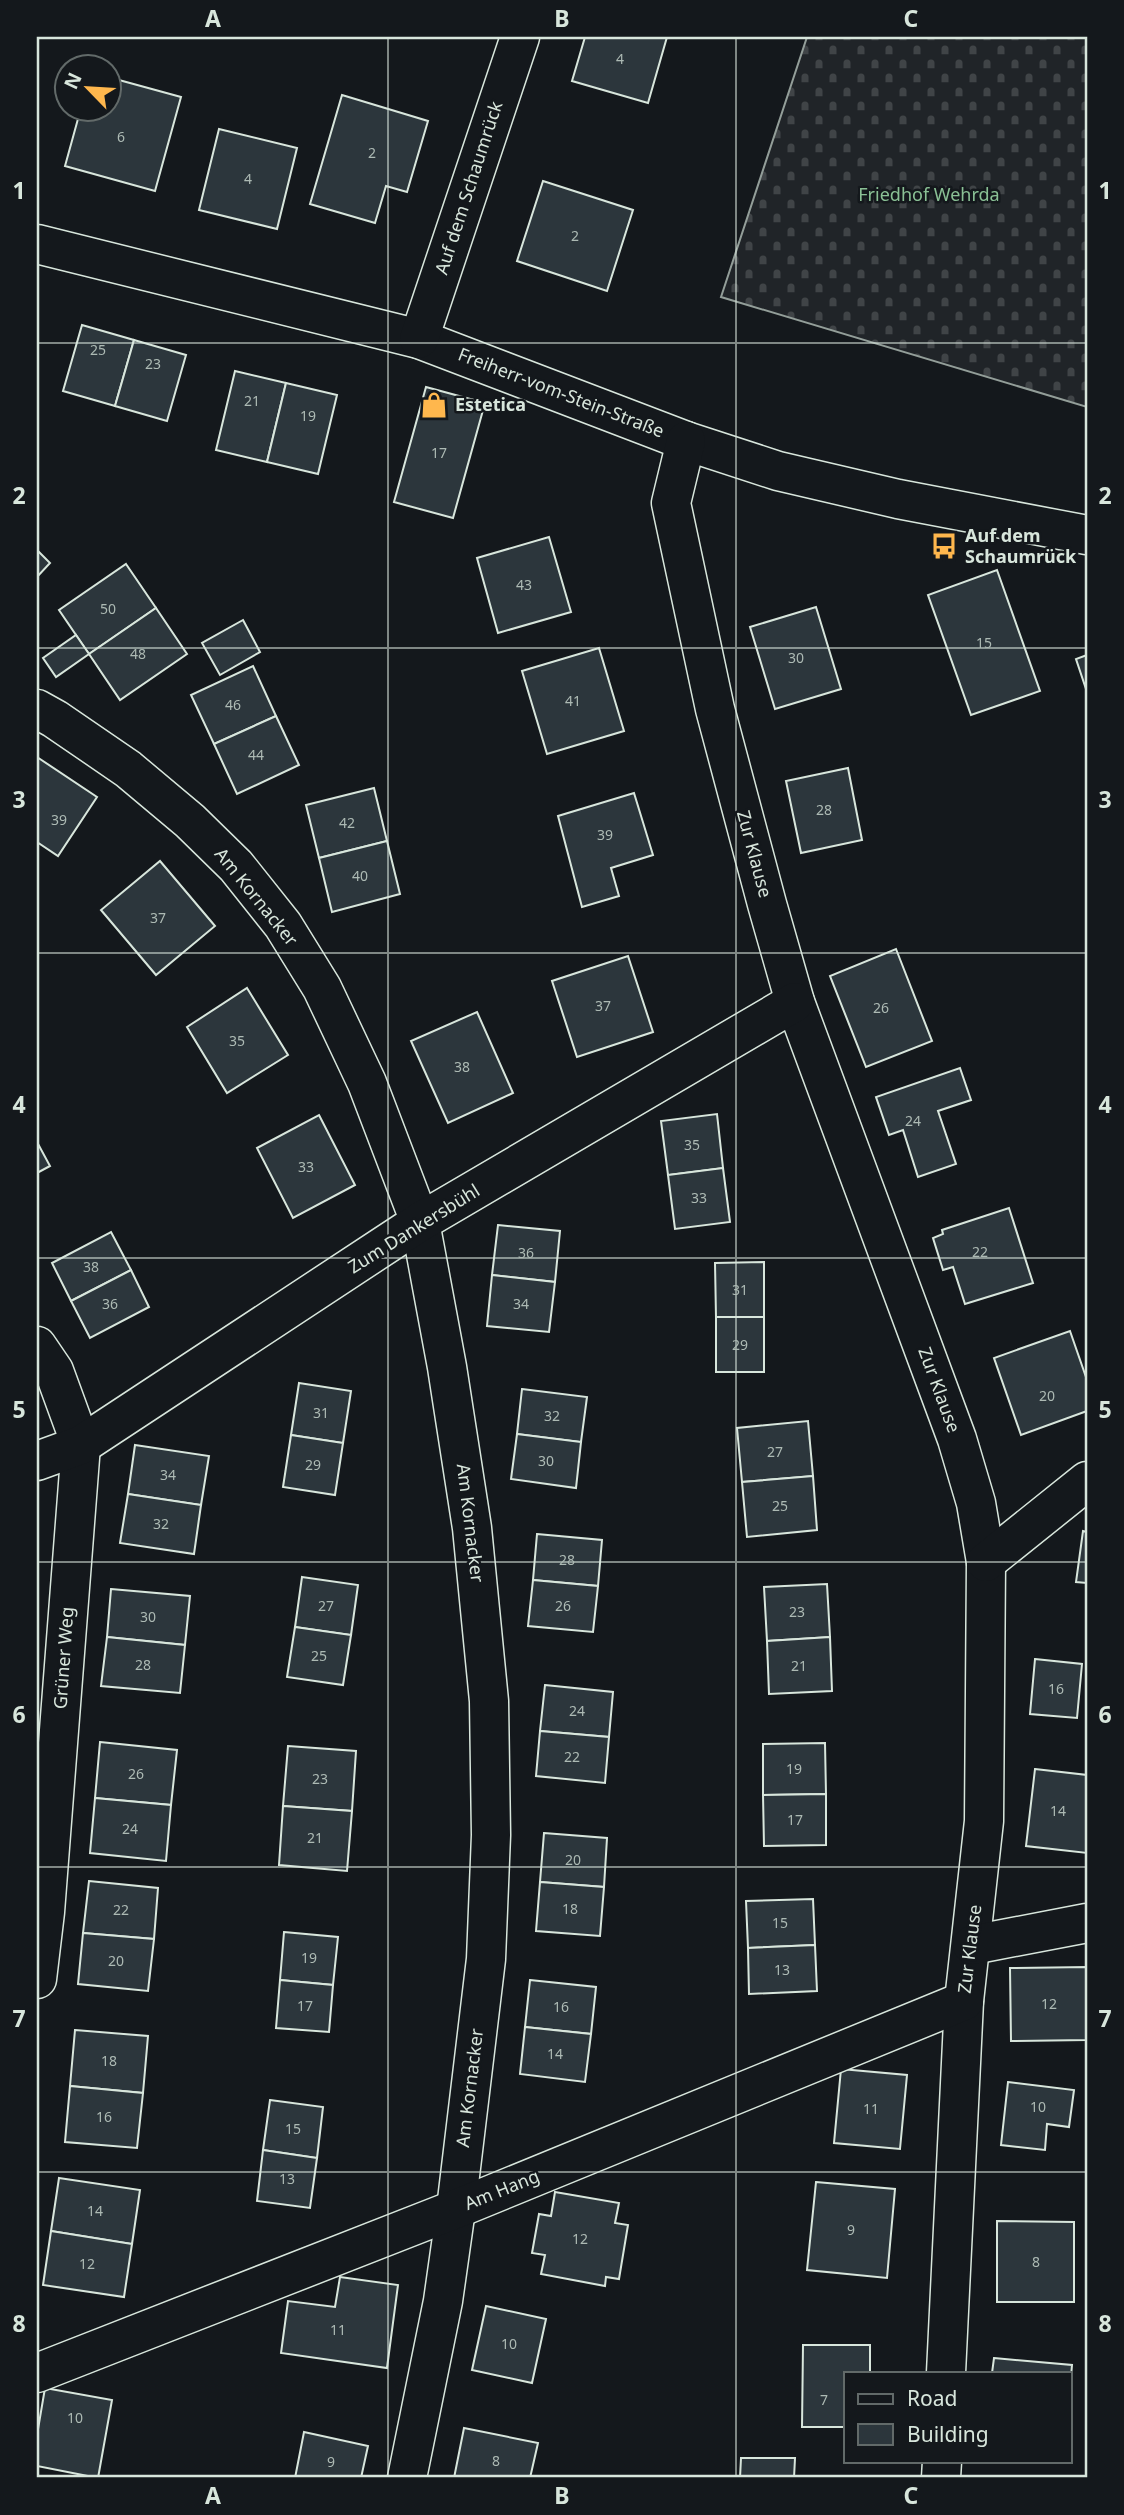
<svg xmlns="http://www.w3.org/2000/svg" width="1124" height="2515" viewBox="0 0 1124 2515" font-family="'Noto Sans',sans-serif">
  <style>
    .cemetery { fill: url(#cemetery-stones); stroke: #939e99; stroke-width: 2 }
    .building { fill: #2c363c; stroke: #d8e6dc; stroke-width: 2 }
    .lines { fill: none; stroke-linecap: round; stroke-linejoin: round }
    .minor-casing { stroke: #d8e6dc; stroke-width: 41 }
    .minor { stroke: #14181c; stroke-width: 38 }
    .grid { fill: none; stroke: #d8e6dc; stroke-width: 2; stroke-opacity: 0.55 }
    .labels { text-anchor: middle; stroke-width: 5; stroke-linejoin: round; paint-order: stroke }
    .number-label { font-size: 14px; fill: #adbab4 }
    .street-label { font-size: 18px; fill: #d8e6dc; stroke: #14181c }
    .park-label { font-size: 18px; fill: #8ac095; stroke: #14181c }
    .poi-label { font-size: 18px; font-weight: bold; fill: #d8e6dc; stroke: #14181c; text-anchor: start }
    .neatline { fill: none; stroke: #d8e6dc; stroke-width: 2.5 }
    .grid-label { font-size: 23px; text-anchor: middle; font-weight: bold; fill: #d8e6dc }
  </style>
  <defs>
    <pattern id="cemetery-stones" width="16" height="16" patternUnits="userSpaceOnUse" patternTransform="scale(1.75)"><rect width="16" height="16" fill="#202428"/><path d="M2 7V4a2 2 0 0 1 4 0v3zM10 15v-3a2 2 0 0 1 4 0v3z" fill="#404447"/></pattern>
  </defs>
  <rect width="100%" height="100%" fill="#14181c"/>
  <!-- cemetery -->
  <path class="cemetery" d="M 807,37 L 1087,37 L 1087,407 L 721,297 Z"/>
  <!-- building -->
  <g class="building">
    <path d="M 585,37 L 667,37 L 648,103 L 572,81 Z"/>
    <path d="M 108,77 L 181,97 L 155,191 L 65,166 L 81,108 L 108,108 Z"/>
    <path d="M 342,95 L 428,121 L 407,192 L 386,186 L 375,223 L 310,204 Z"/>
    <path d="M 219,129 L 297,148 L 277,229 L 199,210 Z"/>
    <path d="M 543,181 L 633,210 L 607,291 L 517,261 Z"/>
    <path d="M 82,325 L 134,340 L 115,406 L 63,391 Z"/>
    <path d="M 134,340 L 186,355 L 167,421 L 115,406 Z"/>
    <path d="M 235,371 L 286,383 L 267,462 L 216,450 Z"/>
    <path d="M 286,383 L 337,395 L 318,474 L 267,462 Z"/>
    <path d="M 426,387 L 485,403 L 453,518 L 394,502 Z"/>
    <path d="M 549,537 L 571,612 L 498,633 L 477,558 Z"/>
    <path d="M 37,550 L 50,563 L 37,577 Z"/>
    <path d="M 126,564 L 156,608 L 89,654 L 59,610 Z"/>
    <path d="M 997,570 L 1040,691 L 971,715 L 928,595 Z"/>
    <path d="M 816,607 L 841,689 L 775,709 L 750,627 Z"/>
    <path d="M 156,608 L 187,654 L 120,700 L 89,654 Z"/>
    <path d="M 243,620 L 260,652 L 220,675 L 202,643 Z"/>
    <path d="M 76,635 L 89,654 L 56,677 L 43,658 Z"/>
    <path d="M 599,648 L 624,731 L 547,754 L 522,671 Z"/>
    <path d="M 1087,655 L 1087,692 L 1076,659 Z"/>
    <path d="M 253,666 L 276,716 L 214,744 L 191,695 Z"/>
    <path d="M 276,716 L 299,765 L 237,794 L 214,744 Z"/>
    <path d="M 37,757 L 97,797 L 58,856 L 37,842 Z"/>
    <path d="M 848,768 L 862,840 L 801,853 L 786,781 Z"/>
    <path d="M 374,788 L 387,841 L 319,858 L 306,805 Z"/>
    <path d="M 634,793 L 653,855 L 611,868 L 619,896 L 582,907 L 558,816 Z"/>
    <path d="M 387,841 L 400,894 L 332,912 L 319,858 Z"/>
    <path d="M 160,861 L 215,926 L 156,975 L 101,910 Z"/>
    <path d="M 896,949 L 932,1041 L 866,1067 L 830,976 Z"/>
    <path d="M 628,956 L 653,1032 L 577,1057 L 552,981 Z"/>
    <path d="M 247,988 L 288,1055 L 227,1093 L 187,1027 Z"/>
    <path d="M 477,1012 L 513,1093 L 448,1123 L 411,1041 Z"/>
    <path d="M 960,1068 L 971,1100 L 938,1111 L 956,1164 L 918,1177 L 903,1130 L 889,1135 L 876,1097 Z"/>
    <path d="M 717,1114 L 723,1168 L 668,1175 L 661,1121 Z"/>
    <path d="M 319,1115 L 355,1185 L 293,1218 L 257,1148 Z"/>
    <path d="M 37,1142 L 50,1166 L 37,1173 Z"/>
    <path d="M 723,1168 L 730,1222 L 675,1229 L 668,1175 Z"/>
    <path d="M 1009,1208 L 1033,1283 L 965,1304 L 953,1267 L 943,1270 L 933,1238 L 943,1234 L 942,1230 Z"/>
    <path d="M 498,1225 L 560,1231 L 555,1282 L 492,1275 Z"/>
    <path d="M 111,1232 L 131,1270 L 71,1301 L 52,1263 Z"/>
    <path d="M 764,1262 L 764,1317 L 716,1317 L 715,1263 Z"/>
    <path d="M 131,1270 L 149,1307 L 90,1338 L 71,1301 Z"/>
    <path d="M 492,1275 L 555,1282 L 549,1332 L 487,1326 Z"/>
    <rect x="716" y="1317" width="48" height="55"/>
    <path d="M 1070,1331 L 1087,1380 L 1087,1411 L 1021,1435 L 994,1358 Z"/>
    <path d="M 299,1383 L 351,1391 L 343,1443 L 291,1435 Z"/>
    <path d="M 522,1389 L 587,1397 L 581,1442 L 517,1434 Z"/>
    <path d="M 808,1421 L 813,1476 L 742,1482 L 737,1428 Z"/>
    <path d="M 517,1434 L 581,1442 L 576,1488 L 511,1479 Z"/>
    <path d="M 291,1435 L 343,1443 L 335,1495 L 283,1487 Z"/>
    <path d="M 135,1445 L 209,1456 L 201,1505 L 128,1494 Z"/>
    <path d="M 813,1476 L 817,1530 L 747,1537 L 742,1482 Z"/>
    <path d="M 128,1494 L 201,1505 L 194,1554 L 120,1543 Z"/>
    <path d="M 1083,1531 L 1087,1532 L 1087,1583 L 1076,1582 Z"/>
    <path d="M 537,1534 L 602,1540 L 598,1586 L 533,1580 Z"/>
    <path d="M 302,1577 L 358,1585 L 351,1635 L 295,1627 Z"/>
    <path d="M 533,1580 L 598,1586 L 593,1632 L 528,1626 Z"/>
    <path d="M 827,1584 L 830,1637 L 767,1641 L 764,1587 Z"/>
    <path d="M 111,1589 L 190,1596 L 185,1645 L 107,1637 Z"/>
    <path d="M 295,1627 L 351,1635 L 343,1685 L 287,1677 Z"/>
    <path d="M 107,1637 L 185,1645 L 180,1693 L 101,1686 Z"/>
    <path d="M 830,1637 L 832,1691 L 769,1694 L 767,1641 Z"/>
    <path d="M 1035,1659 L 1082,1664 L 1077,1718 L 1030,1714 Z"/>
    <path d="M 545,1685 L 613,1692 L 609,1737 L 540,1731 Z"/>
    <path d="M 540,1731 L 609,1737 L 605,1783 L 536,1776 Z"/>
    <path d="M 100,1742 L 177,1750 L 171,1805 L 95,1798 Z"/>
    <path d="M 825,1743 L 826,1794 L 763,1795 L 763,1744 Z"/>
    <path d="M 288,1746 L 356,1751 L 352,1811 L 283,1806 Z"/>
    <path d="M 1035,1769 L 1087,1775 L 1087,1853 L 1026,1846 Z"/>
    <path d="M 826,1794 L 826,1845 L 764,1846 L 763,1795 Z"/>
    <path d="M 95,1798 L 171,1805 L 166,1861 L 90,1853 Z"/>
    <path d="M 283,1806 L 352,1811 L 347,1871 L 279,1865 Z"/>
    <path d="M 544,1833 L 607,1838 L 604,1887 L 540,1882 Z"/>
    <path d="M 89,1881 L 158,1888 L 154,1939 L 83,1933 Z"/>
    <path d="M 540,1882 L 604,1887 L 600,1936 L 536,1931 Z"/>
    <path d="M 813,1899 L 815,1945 L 748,1948 L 746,1901 Z"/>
    <path d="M 284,1932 L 338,1937 L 333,1985 L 280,1980 Z"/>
    <path d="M 83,1933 L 154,1939 L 148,1991 L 78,1984 Z"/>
    <path d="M 815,1945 L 817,1991 L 749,1994 L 748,1948 Z"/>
    <path d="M 1087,1967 L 1087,2040 L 1011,2041 L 1010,1968 Z"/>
    <path d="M 280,1980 L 333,1985 L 329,2032 L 276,2028 Z"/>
    <path d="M 530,1980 L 596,1987 L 591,2034 L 525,2027 Z"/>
    <path d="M 525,2027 L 591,2034 L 585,2082 L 520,2074 Z"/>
    <path d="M 75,2030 L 148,2036 L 143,2093 L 70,2086 Z"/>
    <path d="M 841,2069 L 907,2075 L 900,2149 L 834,2143 Z"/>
    <path d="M 1008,2082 L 1074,2090 L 1069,2127 L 1047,2124 L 1045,2150 L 1001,2145 Z"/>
    <path d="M 70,2086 L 143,2093 L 137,2148 L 65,2142 Z"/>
    <path d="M 270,2100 L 323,2107 L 317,2158 L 263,2150 Z"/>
    <path d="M 263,2150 L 317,2158 L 310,2208 L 257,2201 Z"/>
    <path d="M 59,2178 L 140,2190 L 132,2244 L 51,2231 Z"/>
    <path d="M 816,2182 L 895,2189 L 887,2278 L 807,2270 Z"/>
    <path d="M 555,2192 L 619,2203 L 615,2223 L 628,2225 L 619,2279 L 606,2277 L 605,2286 L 541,2274 L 545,2255 L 532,2253 L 539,2214 L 551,2216 Z"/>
    <path d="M 997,2221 L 1074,2222 L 1074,2302 L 997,2302 Z"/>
    <path d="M 51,2231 L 132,2244 L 124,2297 L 43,2285 Z"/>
    <path d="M 340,2277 L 398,2285 L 387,2368 L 281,2353 L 288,2301 L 335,2307 Z"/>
    <path d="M 486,2306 L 546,2319 L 532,2383 L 472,2370 Z"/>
    <path d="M 803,2345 L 870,2345 L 870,2373 L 846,2373 L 846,2427 L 802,2427 Z"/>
    <path d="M 994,2358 L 1072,2365 L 1070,2389 L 1070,2373 L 992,2373 Z"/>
    <path d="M 45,2388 L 112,2400 L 98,2478 L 37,2466 L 37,2435 Z"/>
    <path d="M 464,2428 L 538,2443 L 530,2478 L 454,2478 Z"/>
    <path d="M 304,2432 L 368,2446 L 361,2478 L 295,2478 Z"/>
    <path d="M 741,2458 L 795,2458 L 794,2478 L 740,2478 Z"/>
  </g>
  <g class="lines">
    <!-- minor casing -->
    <g class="minor-casing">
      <g id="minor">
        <path d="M 37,244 L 419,339 L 686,441 L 778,471 L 898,499 L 1087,535"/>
        <path d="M 419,339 L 520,37"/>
        <path d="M 686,441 L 671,503 L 715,709 L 767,904 L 795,1002 L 957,1439 L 976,1503 L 986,1562 L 984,1821 L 964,2001 L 946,2373"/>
        <path d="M 37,709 L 55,719 L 128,769 L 190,821 L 236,866 L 283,925 L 322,988 L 367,1083 L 420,1222 L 447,1367 L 472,1528 L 489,1701 L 491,1835 L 486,1959 L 456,2209 L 443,2301 L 407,2478"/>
        <path d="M 37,1346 L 54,1371 L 81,1445 L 45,1912 L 37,1979"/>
        <path d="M 37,1461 L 81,1445 L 420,1222 L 795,1002"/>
        <path d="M 986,1562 L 1087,1481"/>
        <path d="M 972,1945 L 1087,1923"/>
        <path d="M 37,2373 L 456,2209 L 964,2001"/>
        <path d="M 941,2478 L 942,2461"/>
      </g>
    </g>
    <!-- minor -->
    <use href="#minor" class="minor"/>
  </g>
  <!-- grid -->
  <path class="grid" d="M 388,37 L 388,2478M 736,37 L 736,2478M 37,343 L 1087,343M 37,648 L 1087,648M 37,953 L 1087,953M 37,1258 L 1087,1258M 37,1562 L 1087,1562M 37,1867 L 1087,1867M 37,2172 L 1087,2172"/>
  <!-- icons -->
  <defs>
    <g id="shop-bare" transform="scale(2.1)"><path d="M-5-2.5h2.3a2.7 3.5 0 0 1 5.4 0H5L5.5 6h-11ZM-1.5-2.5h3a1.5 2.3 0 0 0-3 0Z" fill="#ffb74d" stroke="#14181c" stroke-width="2.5" paint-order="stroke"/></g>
    <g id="bus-bare" transform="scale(2.1)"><path d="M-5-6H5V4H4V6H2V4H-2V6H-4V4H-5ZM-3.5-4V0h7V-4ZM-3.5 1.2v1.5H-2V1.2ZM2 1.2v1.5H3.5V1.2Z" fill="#ffb74d" stroke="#14181c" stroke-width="2.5" paint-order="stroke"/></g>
  </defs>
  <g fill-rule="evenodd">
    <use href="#shop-bare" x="434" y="405"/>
    <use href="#bus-bare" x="944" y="546"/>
  </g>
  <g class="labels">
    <!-- number labels -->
    <g class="number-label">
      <text x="620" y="64">4</text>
      <text x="121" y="142">6</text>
      <text x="372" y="158">2</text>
      <text x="248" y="184">4</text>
      <text x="575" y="241">2</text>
      <text x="98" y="355">25</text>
      <text x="153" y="369">23</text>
      <text x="252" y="406">21</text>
      <text x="308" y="421">19</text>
      <text x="439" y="458">17</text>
      <text x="524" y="590">43</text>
      <text x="108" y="614">50</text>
      <text x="984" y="648">15</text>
      <text x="138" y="659">48</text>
      <text x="796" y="663">30</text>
      <text x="573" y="706">41</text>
      <text x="233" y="710">46</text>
      <text x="256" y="760">44</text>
      <text x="824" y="815">28</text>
      <text x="59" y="825">39</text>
      <text x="347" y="828">42</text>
      <text x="605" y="840">39</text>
      <text x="360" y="881">40</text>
      <text x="158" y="923">37</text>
      <text x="603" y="1011">37</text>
      <text x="881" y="1013">26</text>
      <text x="237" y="1046">35</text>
      <text x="462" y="1072">38</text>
      <text x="913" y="1126">24</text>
      <text x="692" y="1150">35</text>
      <text x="306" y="1172">33</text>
      <text x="699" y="1203">33</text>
      <text x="980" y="1257">22</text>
      <text x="526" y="1258">36</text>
      <text x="91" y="1272">38</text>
      <text x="740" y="1295">31</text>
      <text x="110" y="1309">36</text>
      <text x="521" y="1309">34</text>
      <text x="740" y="1350">29</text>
      <text x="1047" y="1401">20</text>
      <text x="321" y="1418">31</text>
      <text x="552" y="1421">32</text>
      <text x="775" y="1457">27</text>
      <text x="546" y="1466">30</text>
      <text x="313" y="1470">29</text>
      <text x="168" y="1480">34</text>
      <text x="780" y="1511">25</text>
      <text x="161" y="1529">32</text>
      <text x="567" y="1565">28</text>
      <text x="326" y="1611">27</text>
      <text x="563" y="1611">26</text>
      <text x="797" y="1617">23</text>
      <text x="148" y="1622">30</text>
      <text x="319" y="1661">25</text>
      <text x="143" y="1670">28</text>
      <text x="799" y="1671">21</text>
      <text x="1056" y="1694">16</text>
      <text x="577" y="1716">24</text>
      <text x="572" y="1762">22</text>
      <text x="794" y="1774">19</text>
      <text x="136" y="1779">26</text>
      <text x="320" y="1784">23</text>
      <text x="1058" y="1816">14</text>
      <text x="795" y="1825">17</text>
      <text x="130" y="1834">24</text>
      <text x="315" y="1843">21</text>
      <text x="573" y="1865">20</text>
      <text x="570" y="1914">18</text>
      <text x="121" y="1915">22</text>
      <text x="780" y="1928">15</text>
      <text x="309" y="1963">19</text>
      <text x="116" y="1966">20</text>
      <text x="782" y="1975">13</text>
      <text x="1049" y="2009">12</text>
      <text x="305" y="2011">17</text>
      <text x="561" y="2012">16</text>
      <text x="555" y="2059">14</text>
      <text x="109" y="2066">18</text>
      <text x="1038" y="2112">10</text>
      <text x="871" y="2114">11</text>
      <text x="104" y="2122">16</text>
      <text x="293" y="2134">15</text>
      <text x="287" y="2184">13</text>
      <text x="95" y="2216">14</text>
      <text x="851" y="2235">9</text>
      <text x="580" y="2244">12</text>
      <text x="1036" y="2267">8</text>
      <text x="87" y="2269">12</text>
      <text x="338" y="2335">11</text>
      <text x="509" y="2349">10</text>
      <text x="824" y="2405">7</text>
      <text x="75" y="2423">10</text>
      <text x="496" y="2466">8</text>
      <text x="331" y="2467">9</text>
    </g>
    <!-- street labels -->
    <g class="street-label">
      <text transform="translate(469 188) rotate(-72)" y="6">Auf dem Schaumrück</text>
      <text transform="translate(561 393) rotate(21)" y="6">Freiherr-vom-Stein-Straße</text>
      <text transform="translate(754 854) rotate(75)" y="6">Zur Klause</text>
      <text transform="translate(256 897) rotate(51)" y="6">Am Kornacker</text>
      <text transform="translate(414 1229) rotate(-32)" y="6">Zum Dankersbühl</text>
      <text transform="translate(939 1390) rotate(70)" y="6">Zur Klause</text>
      <text transform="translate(470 1523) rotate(83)" y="6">Am Kornacker</text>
      <text transform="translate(64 1658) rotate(-86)" y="6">Grüner Weg</text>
      <text transform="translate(970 1949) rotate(-83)" y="6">Zur Klause</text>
      <text transform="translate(470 2088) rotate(-83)" y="6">Am Kornacker</text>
      <text transform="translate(502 2190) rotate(-22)" y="6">Am Hang</text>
    </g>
    <!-- park labels -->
    <g class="park-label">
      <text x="929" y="201">Friedhof Wehrda</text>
    </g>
    <!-- poi labels -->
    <g class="poi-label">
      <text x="455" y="411">Estetica</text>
      <text x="965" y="542">Auf dem<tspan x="965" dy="21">Schaumrück</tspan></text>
    </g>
  </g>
  <!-- border -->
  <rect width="1124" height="2515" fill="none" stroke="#14181c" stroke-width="77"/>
  <!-- legend -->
  <rect x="844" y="2372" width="228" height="91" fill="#14181c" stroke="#626a69" stroke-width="2"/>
  <rect x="858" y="2394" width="35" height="10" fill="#14181c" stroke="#626a69" stroke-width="2"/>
  <text x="907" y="2406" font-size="21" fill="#d8e6dc">Road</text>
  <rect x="858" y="2424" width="35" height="21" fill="#2c363c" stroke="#626a69" stroke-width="2"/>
  <text x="907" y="2442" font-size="21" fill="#d8e6dc">Building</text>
  <!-- north arrow -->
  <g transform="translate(88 88) rotate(295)"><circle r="33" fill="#14181c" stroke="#626a69" stroke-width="2"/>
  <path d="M0-5L12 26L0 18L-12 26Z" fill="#ffb74d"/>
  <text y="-10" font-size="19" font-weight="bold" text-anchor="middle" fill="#d8e6dc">N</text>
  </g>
  <rect x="38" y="38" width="1048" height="2438" class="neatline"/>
  <g class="grid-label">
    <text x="213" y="27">A</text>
    <text x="562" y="27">B</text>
    <text x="911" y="27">C</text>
    <text x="19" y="199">1</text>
    <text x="1105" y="199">1</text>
    <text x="19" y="504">2</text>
    <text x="1105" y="504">2</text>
    <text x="19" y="808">3</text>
    <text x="1105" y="808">3</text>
    <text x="19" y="1113">4</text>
    <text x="1105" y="1113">4</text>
    <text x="19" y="1418">5</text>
    <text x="1105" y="1418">5</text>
    <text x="19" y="1723">6</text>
    <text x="1105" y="1723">6</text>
    <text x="19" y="2027">7</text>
    <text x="1105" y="2027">7</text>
    <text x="19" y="2332">8</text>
    <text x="1105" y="2332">8</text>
    <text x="213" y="2504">A</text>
    <text x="562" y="2504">B</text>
    <text x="911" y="2504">C</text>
  </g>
</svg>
